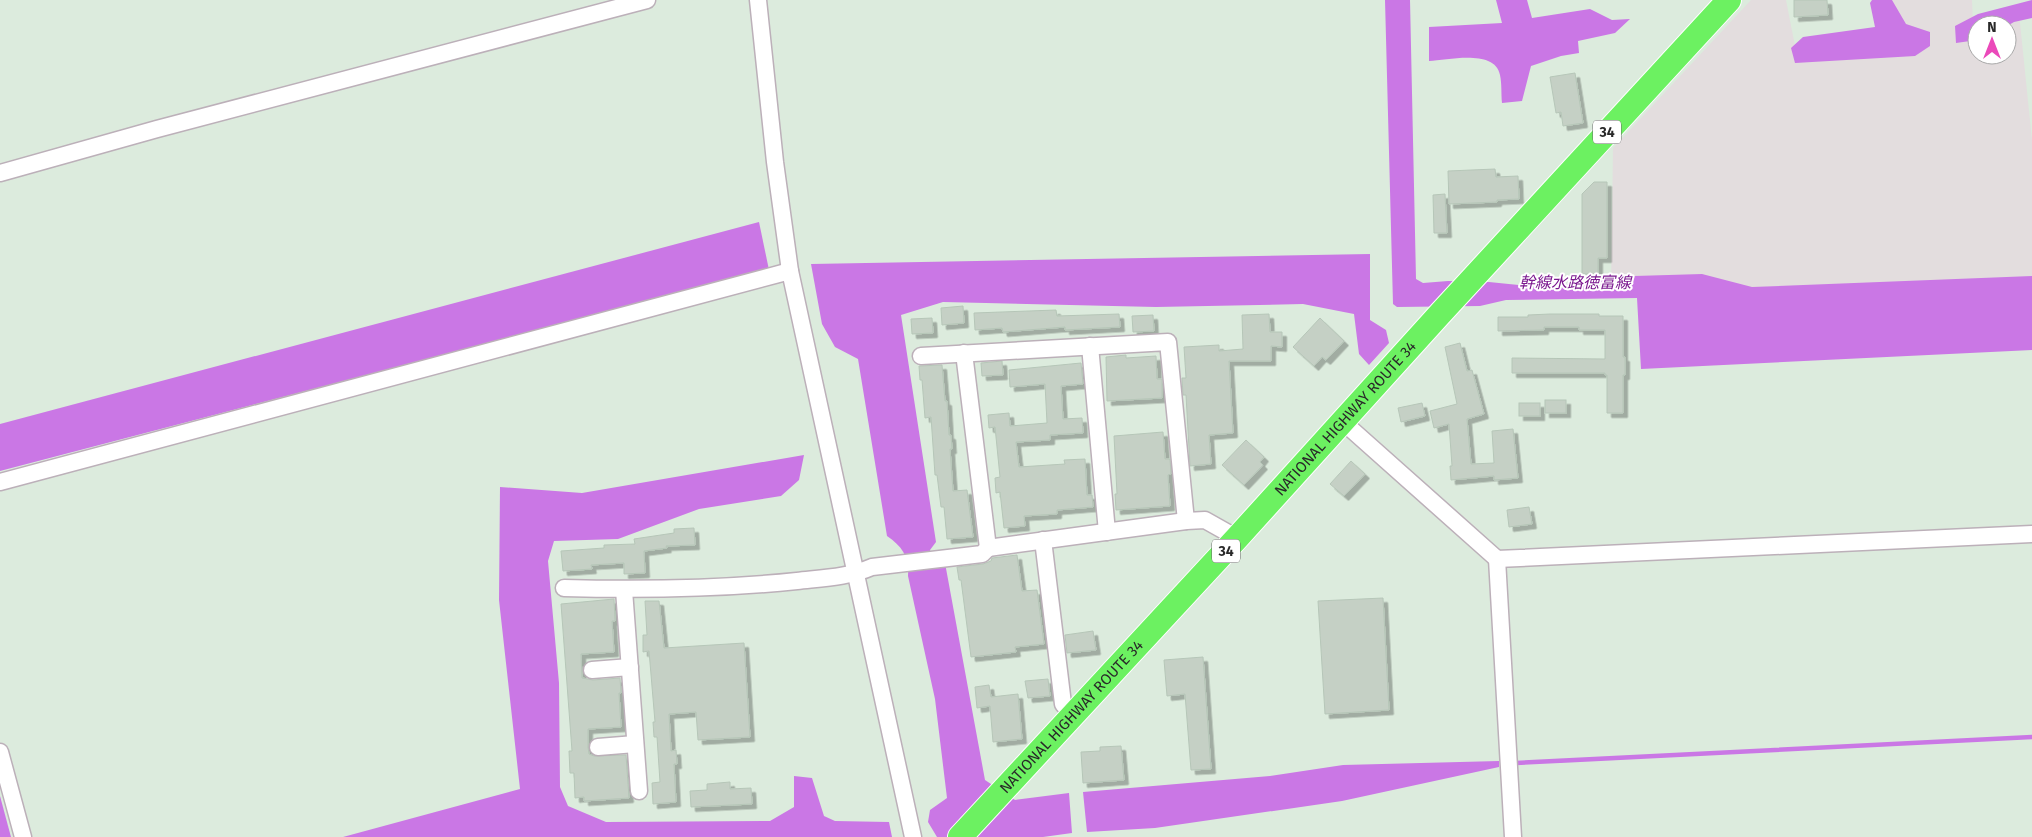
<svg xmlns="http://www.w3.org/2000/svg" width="2032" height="837" viewBox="0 0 2032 837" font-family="'Fira Sans','Noto Sans JP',sans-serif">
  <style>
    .industrial { fill: #e3ddde; fill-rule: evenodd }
    .water { fill: #ca77e5 }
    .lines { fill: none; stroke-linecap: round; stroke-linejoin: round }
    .stream { stroke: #ca77e5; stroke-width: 4.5 }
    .building { fill: #c5d0c5; stroke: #b6c6b8; filter: url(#shadow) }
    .minor-casing { stroke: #bcb0b9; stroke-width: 19 }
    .highway-casing { stroke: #fff; stroke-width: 26 }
    .minor { stroke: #fff; stroke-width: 16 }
    .highway { stroke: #6cf161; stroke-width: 24 }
    .labels { text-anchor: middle; stroke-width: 4; stroke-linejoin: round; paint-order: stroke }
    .shield { fill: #fff; stroke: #696969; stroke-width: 1 }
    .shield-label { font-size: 14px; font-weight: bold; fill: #292929 }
    .street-label { font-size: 15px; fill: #292929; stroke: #fff }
    .water-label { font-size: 16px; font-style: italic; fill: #7b188f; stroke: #fff }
  </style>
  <defs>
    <filter id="shadow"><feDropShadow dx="4.5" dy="4.5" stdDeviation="0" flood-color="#0004"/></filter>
  </defs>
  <rect width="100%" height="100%" fill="#dcebdd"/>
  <!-- industrial -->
  <path class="industrial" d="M 1751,0 L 1786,0 L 1796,51 L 1883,41 L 1882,0 L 1972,0 L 1973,25 L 2019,13 L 2032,140 L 2032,282 L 1739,294 L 1611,288 L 1613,148 ZM 1977,25 L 2007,25 L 2007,55 L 1977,55 Z"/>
  <!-- water -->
  <g class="water">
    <path d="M 1385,0 L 1410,0 L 1416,279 L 1423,283 L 1448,281 L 1489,282 L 1549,288 L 1601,277 L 1702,274 L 1752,287 L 2032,276 L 2032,350 L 1641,369 L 1637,298 L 1506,300 L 1480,306 L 1397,307 L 1393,304 Z"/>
    <path d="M 1496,0 L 1527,0 L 1532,18 L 1590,9 L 1612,20 L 1630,19 L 1615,33 L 1578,41 L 1579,53 L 1561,56 L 1531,66 L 1522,101 L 1502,103 C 1501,94 1502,84 1500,75 C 1495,49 1449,60 1429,61 L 1429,27 L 1502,23 Z"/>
    <path d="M 1872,0 L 1892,0 L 1906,24 L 1930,32 L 1930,46 L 1915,56 L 1795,63 L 1791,48 L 1803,37 L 1875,27 L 1870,3 Z"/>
    <path d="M 2032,0 L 2032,18 L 2014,22 L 2007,26 L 1977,25 L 1977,40 L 1956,43 L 1955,26 L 1978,14 Z"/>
    <path d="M 759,222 L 769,270 L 0,471 L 0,424 Z"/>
    <path d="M 1370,254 L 1370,320 L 1386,330 L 1389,343 L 1369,365 L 1359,354 L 1354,314 L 1303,304 L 1156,307 L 943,302 L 901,315 L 936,542 L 930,550 L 934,565 L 945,563 L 985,780 L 1015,800 L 1069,793 L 1072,833 L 1043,837 L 937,837 L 928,822 L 930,810 L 947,798 L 935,699 L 908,576 C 909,557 903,547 887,536 L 858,359 L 835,347 L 822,324 L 811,264 Z"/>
    <path d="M 804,455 L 799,480 L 781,496 L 699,509 L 618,539 L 554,541 L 548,561 L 559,683 L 560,787 L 568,806 L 606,822 L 770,821 L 794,807 L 794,776 L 812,778 L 824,816 L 835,821 L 889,822 L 892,837 L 343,837 L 520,789 L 499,600 L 500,487 L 582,493 Z"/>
    <path d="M 1499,761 L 1499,767 L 1342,801 L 1155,828 L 1087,832 L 1083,792 L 1270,776 L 1343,765 Z"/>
    <path d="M 0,796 L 11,837 L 0,837 Z"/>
  </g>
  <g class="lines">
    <!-- stream -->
    <path class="stream" d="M 1516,763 L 2032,737"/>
  </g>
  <!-- building -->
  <g class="building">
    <path d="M 1794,0 L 1827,0 L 1828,15 L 1794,17 Z"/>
    <path d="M 1575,73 L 1583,123 L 1563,126 L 1561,112 L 1556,113 L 1550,77 Z"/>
    <path d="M 1495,169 L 1496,177 L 1518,176 L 1519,199 L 1497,200 L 1497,202 L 1449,204 L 1448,171 Z"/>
    <path d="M 1594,182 L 1607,182 L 1607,258 L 1598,258 L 1598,274 L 1582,274 L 1582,194 Z"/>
    <path d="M 1445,194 L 1447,233 L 1434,233 L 1433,195 Z"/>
    <path d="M 963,306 L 964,323 L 942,325 L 941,308 Z"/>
    <path d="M 1056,310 L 1057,316 L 1119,314 L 1120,327 L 1065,330 L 1065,327 L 1003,332 L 1002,328 L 975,330 L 974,313 Z"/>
    <path d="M 1269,314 L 1270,332 L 1282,332 L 1282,347 L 1271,346 L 1271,361 L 1229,361 L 1233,433 L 1209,435 L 1211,464 L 1190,466 L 1186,395 L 1183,395 L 1182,378 L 1186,378 L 1184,347 L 1219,345 L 1219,351 L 1243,349 L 1242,315 Z"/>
    <path d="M 1550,314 L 1599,314 L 1599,316 L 1623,316 L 1623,357 L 1625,357 L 1625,375 L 1623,375 L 1623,413 L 1607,413 L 1607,375 L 1605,375 L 1605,373 L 1512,373 L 1512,358 L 1605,359 L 1605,330 L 1579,330 L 1579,327 L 1544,327 L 1544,330 L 1498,331 L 1498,317 L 1528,317 L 1528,315 Z"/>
    <path d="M 1153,315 L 1154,331 L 1133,332 L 1132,316 Z"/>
    <path d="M 932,318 L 933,333 L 912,334 L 911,319 Z"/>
    <path d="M 1320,318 L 1344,341 L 1326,360 L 1322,357 L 1314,366 L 1293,347 Z"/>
    <path d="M 1460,343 L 1467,371 L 1472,370 L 1484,414 L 1467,419 L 1471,464 L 1494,463 L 1492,431 L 1513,429 L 1518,478 L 1494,480 L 1494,476 L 1451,480 L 1450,466 L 1452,466 L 1449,424 L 1434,428 L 1430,411 L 1457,404 L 1445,347 Z"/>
    <path d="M 1126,355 L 1126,358 L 1156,356 L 1157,379 L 1162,379 L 1162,398 L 1107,401 L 1106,357 Z"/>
    <path d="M 1002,361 L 1003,375 L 982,376 L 981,363 Z"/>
    <path d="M 1081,363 L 1083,384 L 1061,386 L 1063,419 L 1082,418 L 1083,433 L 1050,435 L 1050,440 L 1016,442 L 1019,467 L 1065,464 L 1064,460 L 1085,459 L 1087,495 L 1092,495 L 1093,507 L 1057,510 L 1057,514 L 1024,516 L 1025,526 L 1004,528 L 1000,492 L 996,493 L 995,478 L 1000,477 L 995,427 L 989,428 L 988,415 L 1009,413 L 1010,426 L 1047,423 L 1045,384 L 1010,387 L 1009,370 Z"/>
    <path d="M 942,365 L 945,401 L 947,401 L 949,435 L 951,435 L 952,449 L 950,449 L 953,491 L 967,490 L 973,537 L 947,539 L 944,507 L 941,507 L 937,475 L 935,475 L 931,417 L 925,418 L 922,380 L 920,380 L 919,366 Z"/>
    <rect x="1545" y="400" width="21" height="13"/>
    <path d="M 1422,403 L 1425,416 L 1401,422 L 1398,408 Z"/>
    <rect x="1519" y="403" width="21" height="13"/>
    <path d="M 1163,432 L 1165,459 L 1170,459 L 1171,474 L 1168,475 L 1170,506 L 1116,510 L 1115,494 L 1117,494 L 1114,436 Z"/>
    <path d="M 1246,440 L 1264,457 L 1260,462 L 1263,465 L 1244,485 L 1222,465 Z"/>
    <path d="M 1351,461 L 1365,474 L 1344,496 L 1330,484 Z"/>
    <path d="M 1529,507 L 1532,524 L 1509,527 L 1507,510 Z"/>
    <path d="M 694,528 L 695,545 L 666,546 L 667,548 L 644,551 L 645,573 L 624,574 L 624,563 L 591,565 L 592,569 L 563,571 L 561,551 L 604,548 L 604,545 L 635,544 L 634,539 L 674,533 L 674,529 Z"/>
    <path d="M 1017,555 L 1022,591 L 1037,590 L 1044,644 L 1015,647 L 1016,652 L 971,657 L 961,580 L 959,580 L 957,567 L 983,564 L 991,561 L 992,558 Z"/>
    <path d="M 1383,598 L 1389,710 L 1325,714 L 1318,601 Z"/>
    <path d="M 614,599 L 615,621 L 612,621 L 614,652 L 581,654 L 582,678 L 593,680 L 620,678 L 621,693 L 619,693 L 621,727 L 588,729 L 588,747 L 589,754 L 594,756 L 626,755 L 629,798 L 584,801 L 584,797 L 575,798 L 574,773 L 570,773 L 569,751 L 572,751 L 561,604 Z"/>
    <path d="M 645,601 L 659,601 L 664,648 L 744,643 L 750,737 L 698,740 L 696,712 L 669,714 L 671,751 L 676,750 L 677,764 L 674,764 L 676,802 L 653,804 L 652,783 L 660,782 L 657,737 L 654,737 L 653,722 L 655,722 L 649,651 L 643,652 L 643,635 L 647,635 Z"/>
    <path d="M 1093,631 L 1096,650 L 1067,653 L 1065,635 Z"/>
    <path d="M 1203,657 L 1211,769 L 1191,770 L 1185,694 L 1167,696 L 1164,660 Z"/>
    <path d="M 1048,679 L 1050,696 L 1028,698 L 1025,681 Z"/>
    <path d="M 989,685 L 991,697 L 1018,694 L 1022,739 L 993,742 L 990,706 L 977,708 L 975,687 Z"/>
    <path d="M 1121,746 L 1124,780 L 1083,783 L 1081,752 L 1100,751 L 1100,747 Z"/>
    <path d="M 730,782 L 730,789 L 751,788 L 752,804 L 691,807 L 690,791 L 707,790 L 707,784 Z"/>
  </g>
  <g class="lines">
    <!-- minor casing -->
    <g class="minor-casing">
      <g id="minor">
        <path d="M 758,0 L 775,162 L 790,271 L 913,837"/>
        <path d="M 0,173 L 157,129 L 647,0"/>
        <path d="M 1090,346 L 1107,532"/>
        <path d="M 921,356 L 1168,342 L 1186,521"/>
        <path d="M 1342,421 L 1497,559 L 2032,534"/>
        <path d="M 0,482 L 790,271"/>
        <path d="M 1043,540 L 1063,704 L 1073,715"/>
        <path d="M 988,548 L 1186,521 L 1205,520 L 1237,538"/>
        <path d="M 1497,559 L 1513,837"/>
        <path d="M 564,588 C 642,590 720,589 797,581 C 823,578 849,577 872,567 L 982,554 L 988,548 L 964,353"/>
        <path d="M 624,590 L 639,791"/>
        <path d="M 592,670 L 630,667"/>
        <path d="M 598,747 L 635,744"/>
        <path d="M 0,752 L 23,837"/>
      </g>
    </g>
    <!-- highway casing -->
    <g class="highway-casing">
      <g id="highway">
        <path id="s1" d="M 960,837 L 1237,538 L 1439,315 L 1729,0"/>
      </g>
    </g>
    <!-- minor -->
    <use href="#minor" class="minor"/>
    <!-- highway -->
    <use href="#highway" class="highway"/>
  </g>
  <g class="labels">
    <!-- shield labels -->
    <g class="shield">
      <rect x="1593" y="120.5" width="28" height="23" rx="4"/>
      <rect x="1212" y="539.5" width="28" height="23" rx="4"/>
    </g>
    <g class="shield-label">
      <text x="1607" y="137">34</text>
      <text x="1226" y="556">34</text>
    </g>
    <!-- street labels -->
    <g class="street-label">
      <text dy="5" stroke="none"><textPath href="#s1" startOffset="569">NATIONAL HIGHWAY ROUTE 34</textPath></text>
      <text dy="5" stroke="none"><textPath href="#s1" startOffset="164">NATIONAL HIGHWAY ROUTE 34</textPath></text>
    </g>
    <!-- water labels -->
    <g class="water-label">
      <text x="1575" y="288">幹線水路徳富線</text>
    </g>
  </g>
  <!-- north arrow -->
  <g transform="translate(1992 40)"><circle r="24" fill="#ffffff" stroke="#a9a9a9"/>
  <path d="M0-4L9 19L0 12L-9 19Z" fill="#eb49ba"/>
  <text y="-8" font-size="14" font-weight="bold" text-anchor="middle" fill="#292929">N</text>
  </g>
</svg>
